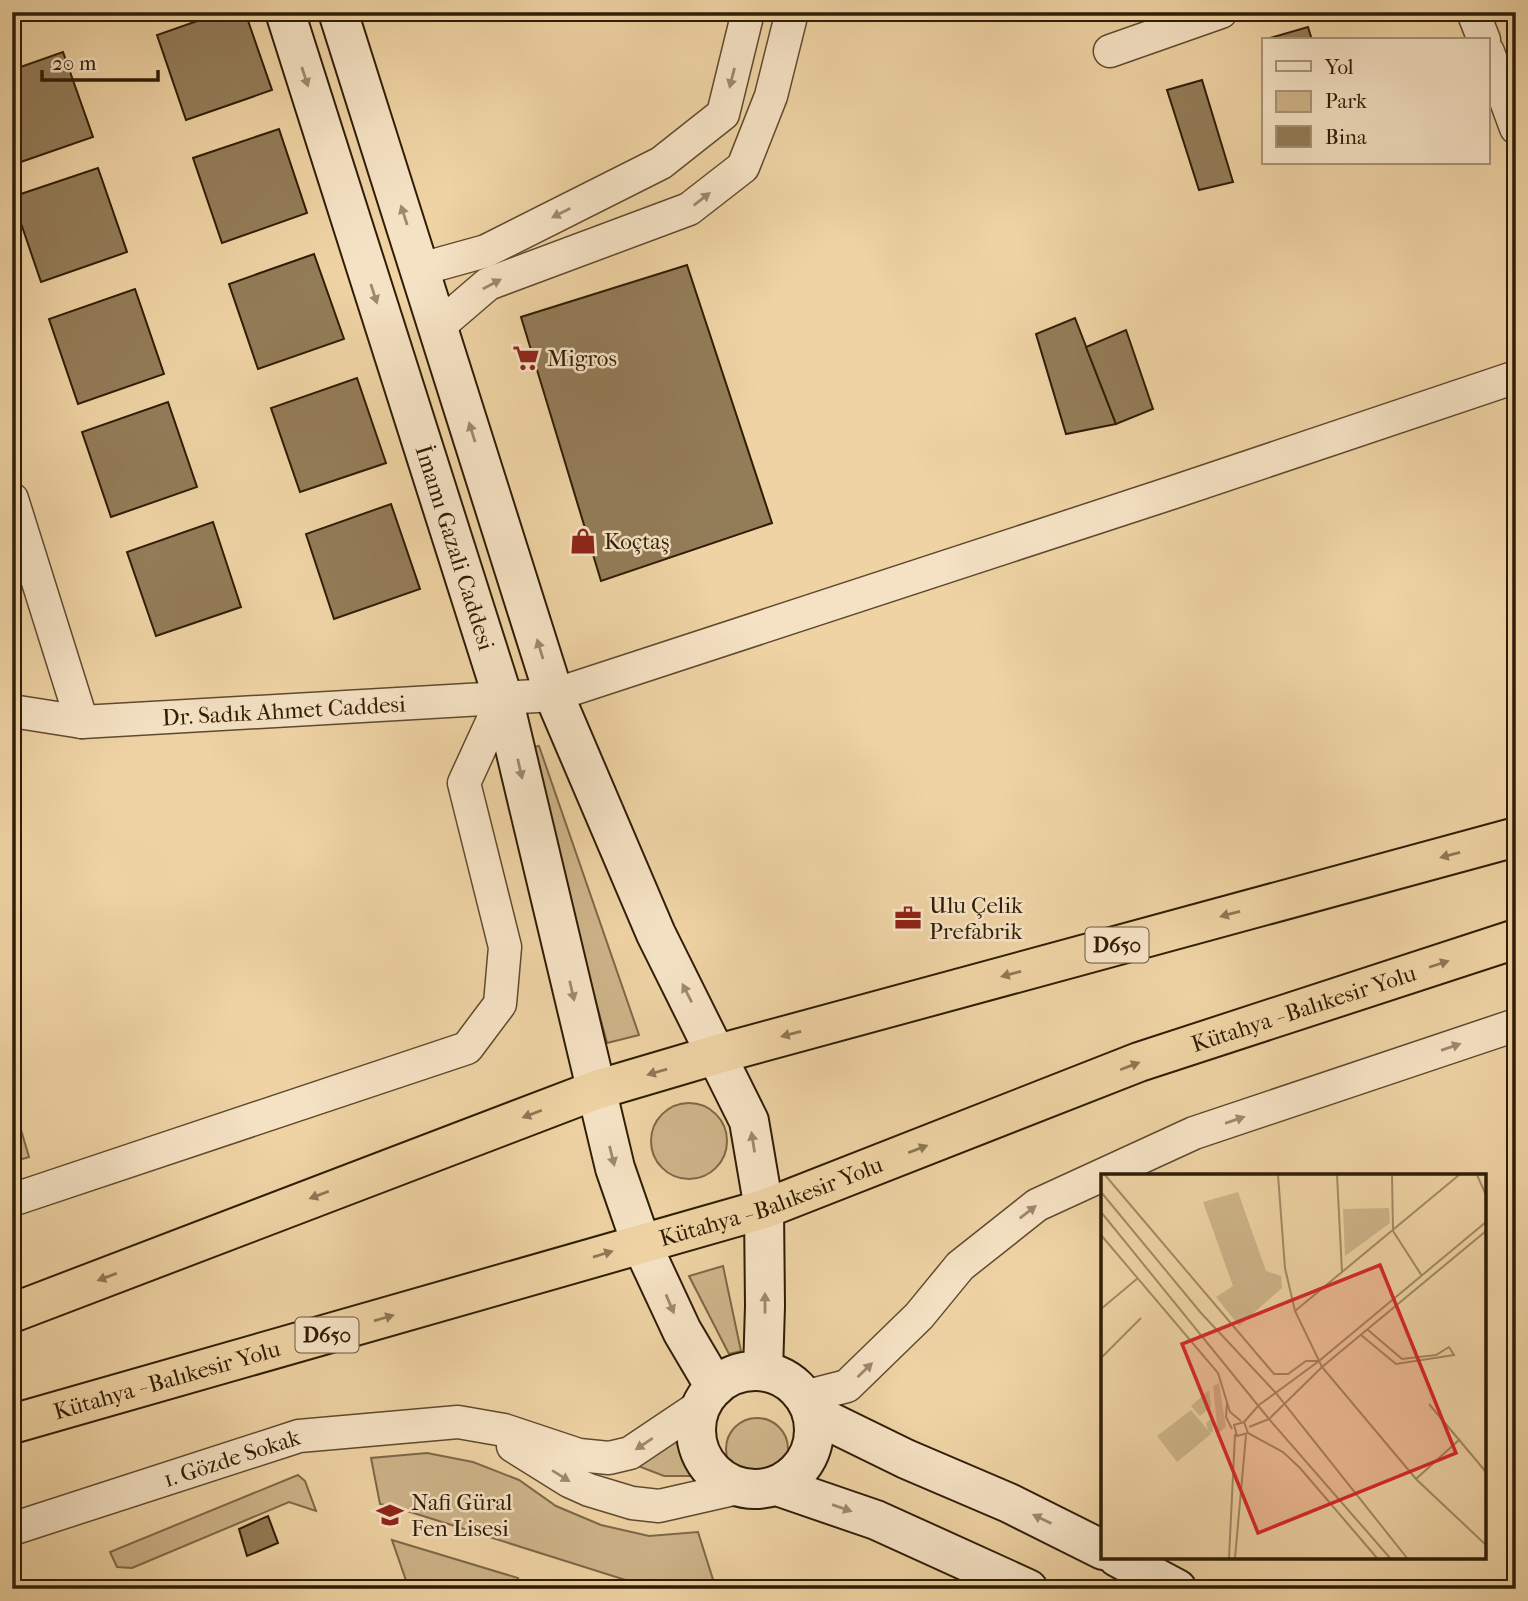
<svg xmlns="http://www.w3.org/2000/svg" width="1528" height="1601" viewBox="0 0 1528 1601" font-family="'IM FELL French Canon',serif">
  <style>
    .green { fill: #ceb489; stroke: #7e6848; stroke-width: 2 }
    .building { fill: #937c58; stroke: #2f1d06; stroke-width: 2 }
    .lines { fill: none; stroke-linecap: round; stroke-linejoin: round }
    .street-casing { stroke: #5f4a2e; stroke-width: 35 }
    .secondary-casing { stroke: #2f1d06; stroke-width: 42 }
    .highway-casing { stroke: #2f1d06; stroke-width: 42 }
    .street { stroke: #f5e2c4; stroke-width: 32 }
    .secondary { stroke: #f5e2c4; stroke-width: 38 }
    .highway { stroke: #efd3a4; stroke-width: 38 }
    .oneway { fill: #9c896e }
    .oneway2 { fill: #8f7855 }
    .labels { text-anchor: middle; stroke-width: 5; stroke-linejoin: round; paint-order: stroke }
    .shield { fill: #f5e2c4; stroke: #6a583f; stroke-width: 2 }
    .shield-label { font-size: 21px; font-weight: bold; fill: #2f1d06 }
    .poi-label { font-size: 23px; fill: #2f1d06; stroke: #f5e2c4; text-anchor: start }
    .street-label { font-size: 23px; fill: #2f1d06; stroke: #f5e2c4 }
    .inset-road { fill: none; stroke: #a28a65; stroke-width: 2 }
    .view { fill: #d62828; fill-opacity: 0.15; stroke: #d62828; stroke-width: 3.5 }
    .inset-edge { fill: none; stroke: #2f1d06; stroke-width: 3.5 }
  </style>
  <rect width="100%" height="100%" fill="#efd3a4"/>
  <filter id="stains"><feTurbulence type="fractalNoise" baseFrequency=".00286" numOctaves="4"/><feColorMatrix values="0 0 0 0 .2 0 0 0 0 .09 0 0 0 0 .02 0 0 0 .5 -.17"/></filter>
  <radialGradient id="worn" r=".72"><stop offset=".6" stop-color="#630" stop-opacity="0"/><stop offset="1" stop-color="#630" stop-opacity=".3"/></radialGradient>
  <!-- green -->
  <g class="green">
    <path d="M 539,746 L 639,1035 L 607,1043 L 528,748 Z"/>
    <path d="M 12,1099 L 29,1157 L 12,1162 Z"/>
    <circle cx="689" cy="1141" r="38"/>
    <path d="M 723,1266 L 741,1351 L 729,1354 L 689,1276 Z"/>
    <circle cx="757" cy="1449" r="31"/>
    <path d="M 685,1430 L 696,1476 L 664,1476 L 633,1464 Z"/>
    <path d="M 427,1453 L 473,1462 L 519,1480 L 556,1506 L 601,1525 L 649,1536 L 698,1532 L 716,1589 L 654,1589 L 404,1510 L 380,1504 L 371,1458 Z"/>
    <path d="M 298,1475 L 305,1481 L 316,1511 L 289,1502 L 132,1568 L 117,1567 L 110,1552 Z"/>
    <path d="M 392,1540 L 518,1578 L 521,1589 L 409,1589 Z"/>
  </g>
  <!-- building -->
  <g class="building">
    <path d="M 223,12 L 245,12 L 272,90 L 186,120 L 157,35 Z"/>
    <path d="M 1308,27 L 1312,40 L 1264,40 L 1264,43 L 1263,40 Z"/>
    <path d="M 63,52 L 93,137 L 12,165 L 12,70 Z"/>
    <path d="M 1202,80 L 1233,182 L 1199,190 L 1167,90 Z"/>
    <path d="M 279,129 L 307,213 L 222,243 L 193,158 Z"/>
    <path d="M 98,168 L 127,252 L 41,282 L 12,197 Z"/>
    <path d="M 314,254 L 344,339 L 258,369 L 229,284 Z"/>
    <path d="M 687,265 L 772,523 L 601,581 L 521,317 Z"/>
    <path d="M 135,289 L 164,374 L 78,404 L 49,319 Z"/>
    <path d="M 1075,318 L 1116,424 L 1066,434 L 1036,334 Z"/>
    <path d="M 1126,330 L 1153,409 L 1116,424 L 1086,347 Z"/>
    <path d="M 357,378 L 386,463 L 300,492 L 271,408 Z"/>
    <path d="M 168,402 L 197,487 L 111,517 L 82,432 Z"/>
    <path d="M 391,504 L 420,589 L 334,619 L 306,534 Z"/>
    <path d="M 213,522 L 241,607 L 156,636 L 127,552 Z"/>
    <path d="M 268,1516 L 278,1543 L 247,1556 L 239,1529 Z"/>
  </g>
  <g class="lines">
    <!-- street casing -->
    <g class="street-casing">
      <g id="street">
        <path d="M 1473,12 L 1484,40"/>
        <path d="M 1110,51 L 1221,12"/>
        <path d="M 1488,52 L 1516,128"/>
        <path d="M 421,269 L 486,251 L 661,163 L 723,114 L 748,12"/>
        <path d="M 439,326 L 488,284 L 689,209 L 743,167 L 771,96 L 792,12"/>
        <path d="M 12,499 L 82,722"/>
        <path id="s1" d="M 12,711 L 82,722 L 554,695 L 1171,493 L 1516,377"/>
        <path d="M 12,1200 L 467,1048 L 500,1004 L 505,947 L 464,783 L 503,698"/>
        <path d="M 804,1397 L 847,1386 L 919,1316 L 960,1266 L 1037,1205 L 1194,1133 L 1516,1025"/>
        <path d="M 513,1446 L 569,1481 L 589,1490 L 632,1503 L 659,1506 L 738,1488"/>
        <path id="s2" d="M 12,1529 L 299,1436 L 458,1422 L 504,1430 L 579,1455 L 609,1458 L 630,1453 L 700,1406"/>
      </g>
    </g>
    <!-- secondary casing -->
    <g class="secondary-casing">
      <g id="secondary">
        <path id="s3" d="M 285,12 L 503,698 L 615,1168 L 641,1243 L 682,1331 L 715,1387"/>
        <path d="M 338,12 L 554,695 L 656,934 L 749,1121 L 764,1209 L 765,1306 L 763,1371"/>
        <circle cx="755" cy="1430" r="59"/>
        <path d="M 812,1413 L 906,1459 L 1009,1503 L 1103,1550"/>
        <path d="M 777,1486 L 876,1520 L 1028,1589"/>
        <path d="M 1117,1557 L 1177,1589"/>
      </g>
    </g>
    <!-- highway casing -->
    <g class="highway-casing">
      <g id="highway">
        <path d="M 12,1313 L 596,1090 L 718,1054 L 1516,837"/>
        <path id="s4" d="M 12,1424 L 764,1209 L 1139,1062 L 1516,939"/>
      </g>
    </g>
    <!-- street -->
    <use href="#street" class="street"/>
    <!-- secondary -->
    <use href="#secondary" class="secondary"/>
    <!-- highway -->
    <use href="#highway" class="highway"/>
  </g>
  <!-- one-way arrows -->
  <defs><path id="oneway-solid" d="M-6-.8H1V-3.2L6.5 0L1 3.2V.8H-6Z" transform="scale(1.75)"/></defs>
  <g class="oneway">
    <use href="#oneway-solid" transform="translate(305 77) rotate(72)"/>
    <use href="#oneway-solid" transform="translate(732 78) rotate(104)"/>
    <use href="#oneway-solid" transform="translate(702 199) rotate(-38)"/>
    <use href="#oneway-solid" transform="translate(561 213) rotate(153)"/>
    <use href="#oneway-solid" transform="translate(404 215) rotate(-108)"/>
    <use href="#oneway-solid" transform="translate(492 284) rotate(-28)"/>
    <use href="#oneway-solid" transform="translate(374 294) rotate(72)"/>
    <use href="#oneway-solid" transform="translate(472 432) rotate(-107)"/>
    <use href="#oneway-solid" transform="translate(540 649) rotate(-107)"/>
    <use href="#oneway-solid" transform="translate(520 769) rotate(77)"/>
    <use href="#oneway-solid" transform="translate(572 991) rotate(77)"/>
    <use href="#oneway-solid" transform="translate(687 993) rotate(-117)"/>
    <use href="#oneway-solid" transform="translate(1451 1047) rotate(-19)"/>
    <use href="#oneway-solid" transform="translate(1235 1120) rotate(-19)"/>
    <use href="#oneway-solid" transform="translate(753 1142) rotate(-99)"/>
    <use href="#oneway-solid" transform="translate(612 1156) rotate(76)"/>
    <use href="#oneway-solid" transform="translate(1028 1212) rotate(-38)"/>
    <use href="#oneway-solid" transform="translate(765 1303) rotate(-90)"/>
    <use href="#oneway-solid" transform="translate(670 1304) rotate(67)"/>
    <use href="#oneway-solid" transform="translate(865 1370) rotate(-44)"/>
    <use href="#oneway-solid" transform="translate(644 1444) rotate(146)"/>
    <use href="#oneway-solid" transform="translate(561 1476) rotate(32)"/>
    <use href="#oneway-solid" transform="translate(842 1508) rotate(19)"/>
    <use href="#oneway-solid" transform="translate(1042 1519) rotate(-154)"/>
  </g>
  <g class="oneway2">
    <use href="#oneway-solid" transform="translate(1450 855) rotate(165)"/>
    <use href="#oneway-solid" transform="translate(1230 914) rotate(165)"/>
    <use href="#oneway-solid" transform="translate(1439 964) rotate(-18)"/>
    <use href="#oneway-solid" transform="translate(1011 974) rotate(165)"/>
    <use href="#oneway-solid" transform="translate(791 1034) rotate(165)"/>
    <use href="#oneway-solid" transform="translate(1130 1066) rotate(-21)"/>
    <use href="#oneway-solid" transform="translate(657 1072) rotate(164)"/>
    <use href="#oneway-solid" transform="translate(532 1114) rotate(159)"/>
    <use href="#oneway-solid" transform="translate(918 1149) rotate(-21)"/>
    <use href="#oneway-solid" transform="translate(319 1195) rotate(159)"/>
    <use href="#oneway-solid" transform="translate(603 1254) rotate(-17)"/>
    <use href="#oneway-solid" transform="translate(107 1277) rotate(159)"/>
    <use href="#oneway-solid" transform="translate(384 1318) rotate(-16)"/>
  </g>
  <!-- icons -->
  <defs>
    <g id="supermarket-bare" transform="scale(2.1)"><path d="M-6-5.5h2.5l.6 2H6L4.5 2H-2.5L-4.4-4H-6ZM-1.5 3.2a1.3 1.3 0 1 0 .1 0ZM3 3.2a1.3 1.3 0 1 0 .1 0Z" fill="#8f2418" stroke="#f5e2c4" stroke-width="2.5" paint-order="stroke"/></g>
    <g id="shop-bare" transform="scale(2.1)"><path d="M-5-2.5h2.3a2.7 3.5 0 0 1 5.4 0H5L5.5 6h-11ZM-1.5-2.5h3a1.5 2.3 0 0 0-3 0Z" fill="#8f2418" stroke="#f5e2c4" stroke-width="2.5" paint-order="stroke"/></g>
    <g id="office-bare" transform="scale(2.1)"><path d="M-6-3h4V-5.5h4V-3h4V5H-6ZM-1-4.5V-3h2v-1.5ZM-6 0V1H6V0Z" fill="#8f2418" stroke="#f5e2c4" stroke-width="2.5" paint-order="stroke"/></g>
    <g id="school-bare" transform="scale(2.1)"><path d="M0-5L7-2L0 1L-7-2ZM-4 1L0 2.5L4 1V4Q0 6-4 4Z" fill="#8f2418" stroke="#f5e2c4" stroke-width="2.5" paint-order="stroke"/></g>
  </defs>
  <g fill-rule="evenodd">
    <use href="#supermarket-bare" x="526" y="358"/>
    <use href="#shop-bare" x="583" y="541"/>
    <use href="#office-bare" x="908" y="918"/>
    <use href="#school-bare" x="390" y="1515"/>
  </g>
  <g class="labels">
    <!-- shield labels -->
    <g class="shield">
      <rect x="1085.5" y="927.5" width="63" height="35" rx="5"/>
      <rect x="295.5" y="1317.5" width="63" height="35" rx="5"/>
    </g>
    <g class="shield-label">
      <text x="1117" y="952">D650</text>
      <text x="327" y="1342">D650</text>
    </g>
    <!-- poi labels -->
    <g class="poi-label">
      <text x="547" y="366">Migros</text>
      <text x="604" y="549">Koçtaş</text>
      <text x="929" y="913">Ulu Çelik<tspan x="929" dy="26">Prefabrik</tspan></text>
      <text x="411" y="1510">Nafi Güral<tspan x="411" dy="26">Fen Lisesi</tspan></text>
    </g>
    <!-- street labels -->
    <g class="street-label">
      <text dy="8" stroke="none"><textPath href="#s3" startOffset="562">İmamı Gazali Caddesi</textPath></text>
      <text dy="8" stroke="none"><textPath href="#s1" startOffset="273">Dr. Sadık Ahmet Caddesi</textPath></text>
      <text dy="8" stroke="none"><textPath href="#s4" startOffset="1358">Kütahya - Balıkesir Yolu</textPath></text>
      <text dy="8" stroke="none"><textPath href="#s4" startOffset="791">Kütahya - Balıkesir Yolu</textPath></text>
      <text dy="8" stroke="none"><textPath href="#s4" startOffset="161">Kütahya - Balıkesir Yolu</textPath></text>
      <text dy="8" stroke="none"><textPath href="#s2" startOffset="231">1. Gözde Sokak</textPath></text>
    </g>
  </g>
  <!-- overview -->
  <g transform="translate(1101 1174)">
    <rect width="385" height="385" fill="#efd3a4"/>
    <path d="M 137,18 L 165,97 L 180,102 L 181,114 L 138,152 L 115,123 L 132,112 L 102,28 ZM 288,34 L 289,49 L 244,82 L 242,35 ZM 118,209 L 125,253 L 117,259 L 112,212 ZM 108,216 L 110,233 L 99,242 L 90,232 ZM 90,236 L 107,256 L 105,249 L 111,244 L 112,259 L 108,257 L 110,260 L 76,288 L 56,262 Z" fill="#ceb489"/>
    <path class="inset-road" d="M 4,1 L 173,200 L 187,200 L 205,187 L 218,187M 177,1 L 184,94 L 194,137 L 221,193 L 315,305 L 385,371M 236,1 L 241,98M 291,1 L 292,57 L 321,102M 376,1 L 385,21M 0,18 L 100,139 L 174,218 L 306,384M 0,38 L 168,245 L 289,384M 0,61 L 117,199 L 129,238 L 140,247M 0,135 L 37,104M 194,137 L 358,1M 260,161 L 295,190 L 353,181 L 348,173 L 335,181 L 301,185 L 267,156M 0,184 L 40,144M 126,228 L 125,243 L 131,255M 328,230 L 385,298M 158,231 L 218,187 L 385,48M 168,245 L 221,193 L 385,57M 143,248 L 147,259 L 136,262 L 133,251 L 143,248 L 158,231M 148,253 L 168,245M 147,259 L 182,278 L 199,294 L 276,384M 315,305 L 359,265M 128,384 L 134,260M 134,384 L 145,261"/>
    <path class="view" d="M 279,91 L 355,279 L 157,359 L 81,170 Z"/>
    <rect width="385" height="385" class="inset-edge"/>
  </g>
  <!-- margin -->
  <rect width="1528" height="1601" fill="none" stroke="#efd3a4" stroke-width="42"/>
  <rect x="14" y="14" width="1500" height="1573" fill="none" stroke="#2f1d06" stroke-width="3.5"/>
  <rect x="21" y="21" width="1486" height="1559" fill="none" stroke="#2f1d06" stroke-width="2"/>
  <!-- legend -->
  <rect x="1262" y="38" width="228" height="126" fill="#f5e2c4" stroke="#a69378" stroke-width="2"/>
  <rect x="1276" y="61" width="35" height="10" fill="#f5e2c4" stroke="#a69378" stroke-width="2"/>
  <text x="1325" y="74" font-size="21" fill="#2f1d06">Yol</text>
  <rect x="1276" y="91" width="35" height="21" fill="#ceb489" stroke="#a69378" stroke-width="2"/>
  <text x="1325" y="108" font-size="21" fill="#2f1d06">Park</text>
  <rect x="1276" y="126" width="35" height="21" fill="#937c58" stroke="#a69378" stroke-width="2"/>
  <text x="1325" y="144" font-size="21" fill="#2f1d06">Bina</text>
  <!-- scale -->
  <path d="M42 70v10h116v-10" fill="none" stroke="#2f1d06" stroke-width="3.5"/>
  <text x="52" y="70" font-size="21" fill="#2f1d06" stroke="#f5e2c4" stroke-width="5" paint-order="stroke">20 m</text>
  <rect width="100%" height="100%" filter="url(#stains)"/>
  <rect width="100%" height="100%" fill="url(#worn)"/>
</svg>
